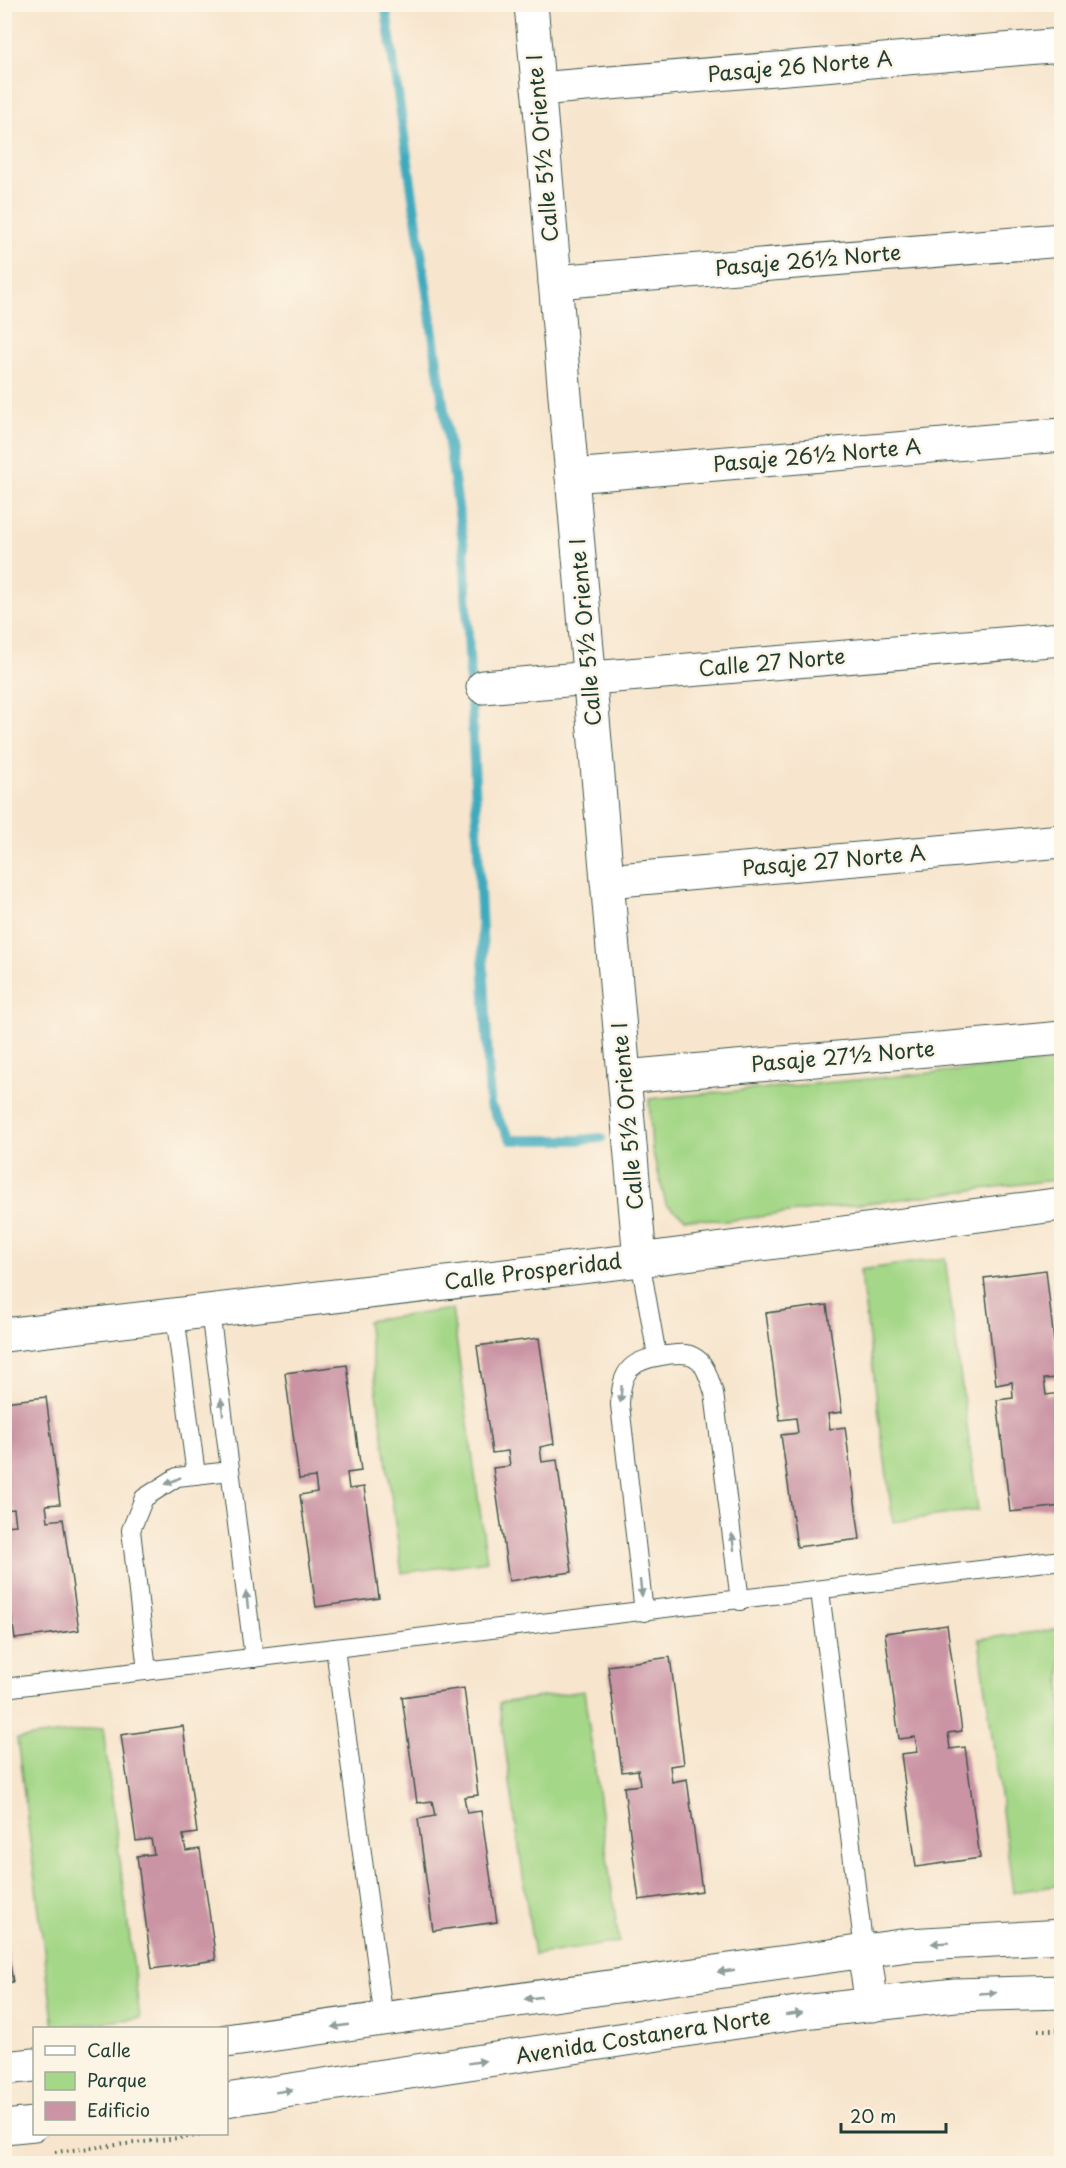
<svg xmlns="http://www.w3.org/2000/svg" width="1066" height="2168" viewBox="0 0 1066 2168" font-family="'Playpen Sans',sans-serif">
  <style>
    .green { fill: #a4d787; stroke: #628a5e; stroke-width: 1.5 }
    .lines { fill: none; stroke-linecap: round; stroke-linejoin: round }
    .stream { stroke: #3eaabd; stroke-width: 10 }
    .building { fill: #ca94a4 }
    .lane-casing { stroke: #3f564b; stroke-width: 20 }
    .street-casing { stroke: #3f564b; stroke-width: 35 }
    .path { stroke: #3f564b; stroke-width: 4; stroke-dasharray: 1.5 4.5; stroke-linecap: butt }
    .lane { stroke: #fff; stroke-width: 18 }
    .street { stroke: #fff; stroke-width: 33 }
    .oneway { fill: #8f9e9a }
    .labels { text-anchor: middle; stroke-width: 5; stroke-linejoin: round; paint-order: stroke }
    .street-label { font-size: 21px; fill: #1f3d34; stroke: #fcf5e5 }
  </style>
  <rect width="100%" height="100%" fill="#fcf5e5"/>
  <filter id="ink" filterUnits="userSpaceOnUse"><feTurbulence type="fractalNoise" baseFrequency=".0167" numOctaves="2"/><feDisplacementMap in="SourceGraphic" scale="12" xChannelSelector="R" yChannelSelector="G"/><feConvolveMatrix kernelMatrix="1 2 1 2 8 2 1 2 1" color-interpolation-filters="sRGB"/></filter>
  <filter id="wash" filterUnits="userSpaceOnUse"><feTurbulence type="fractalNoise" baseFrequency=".008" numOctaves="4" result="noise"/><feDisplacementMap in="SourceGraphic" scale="24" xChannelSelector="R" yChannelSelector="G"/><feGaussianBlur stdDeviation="1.35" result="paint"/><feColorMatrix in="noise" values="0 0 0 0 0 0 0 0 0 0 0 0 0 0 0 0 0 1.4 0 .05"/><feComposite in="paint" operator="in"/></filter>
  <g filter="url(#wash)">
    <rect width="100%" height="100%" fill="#f7e5cd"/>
    <!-- green -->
    <g class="green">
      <path d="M 1061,1061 L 1061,1179 L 726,1221 L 685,1218 L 666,1204 L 652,1149 L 649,1099 Z"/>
      <path d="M 945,1258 L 978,1510 L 893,1522 L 860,1270 Z"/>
      <path d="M 452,1309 L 487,1561 L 402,1573 L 367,1321 Z"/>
      <path d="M 1061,1629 L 1061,1885 L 1013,1892 L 979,1639 Z"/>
      <path d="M 584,1691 L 619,1942 L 534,1955 L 499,1703 Z"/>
      <path d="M 103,1728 L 140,2018 L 54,2028 L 17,1739 Z"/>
    </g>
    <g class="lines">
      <!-- stream -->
      <path class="stream" d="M 385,4 L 464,548 L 490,1105 L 511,1140 L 579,1140 L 601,1138"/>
    </g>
    <g id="blocks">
      <!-- building -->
      <g class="building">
        <path d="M 1046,1270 L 1058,1378 L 1044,1379 L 1046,1395 L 1061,1393 L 1062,1506 L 1010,1512 L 997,1400 L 1013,1398 L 1012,1382 L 996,1385 L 984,1278 Z"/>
        <path d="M 827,1305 L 842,1412 L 828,1414 L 830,1429 L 845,1427 L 860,1539 L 797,1547 L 781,1435 L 798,1433 L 796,1418 L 780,1420 L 766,1313 Z"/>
        <path d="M 539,1338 L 554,1444 L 540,1447 L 542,1462 L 557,1460 L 572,1572 L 509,1581 L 493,1468 L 510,1466 L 508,1451 L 492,1453 L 477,1346 Z"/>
        <path d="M 347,1365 L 361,1471 L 347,1473 L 349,1489 L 364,1487 L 379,1598 L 316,1607 L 300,1495 L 317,1492 L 315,1477 L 299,1479 L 285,1373 Z"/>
        <path d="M 46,1397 L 60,1504 L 46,1505 L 48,1521 L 63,1519 L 79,1630 L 15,1639 L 4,1564 L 4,1526 L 16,1525 L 14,1509 L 4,1510 L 4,1402 Z"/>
        <path d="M 947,1625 L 962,1731 L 948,1733 L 950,1749 L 965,1747 L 980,1858 L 916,1867 L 901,1754 L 918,1752 L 915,1737 L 899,1739 L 885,1633 Z"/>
        <path d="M 670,1657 L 684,1764 L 670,1766 L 672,1782 L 687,1779 L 702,1891 L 639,1900 L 624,1787 L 640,1785 L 638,1770 L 622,1772 L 608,1666 Z"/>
        <path d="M 464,1688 L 478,1795 L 464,1797 L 467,1813 L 481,1811 L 497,1922 L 433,1931 L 418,1819 L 435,1816 L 432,1801 L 417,1803 L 402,1697 Z"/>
        <path d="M 183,1726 L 197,1833 L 183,1835 L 186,1851 L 200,1849 L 216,1960 L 152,1969 L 137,1856 L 154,1854 L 151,1839 L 136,1841 L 121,1735 Z"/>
        <path d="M 4,1927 L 13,1982 L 4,1983 Z"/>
      </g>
    </g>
  </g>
  <g filter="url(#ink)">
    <use href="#blocks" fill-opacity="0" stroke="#3f564b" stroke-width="1.5"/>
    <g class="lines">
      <!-- lane casing -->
      <g class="lane-casing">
        <g id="lane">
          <path d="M 640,1260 L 657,1356"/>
          <path d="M 210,1311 L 254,1658"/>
          <path d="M 175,1315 L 196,1475"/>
          <path d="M 820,1591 L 864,1951"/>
          <path d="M 644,1612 L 620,1405 C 621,1369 631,1360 667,1355 C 676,1354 686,1352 694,1357 C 706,1362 710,1382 714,1393 L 740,1601"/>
          <path d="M 335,1648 L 384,2020"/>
          <path d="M 147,1671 L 131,1530 L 144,1498 L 177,1477 L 230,1471"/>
          <path d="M 4,1688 L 1062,1560"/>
        </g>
      </g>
      <!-- street casing -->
      <g class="street-casing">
        <g id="street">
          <path d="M 531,4 L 640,1260"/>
          <path d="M 538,89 L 1062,45"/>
          <path d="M 555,282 L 1062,240"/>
          <path d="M 572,476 L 1062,435"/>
          <path d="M 483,687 L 1062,639"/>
          <path d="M 607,881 L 1062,841"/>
          <path d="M 624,1077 L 1062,1038"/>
          <path d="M 4,1335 L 640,1260 L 1062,1204"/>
          <path d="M 864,1951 L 872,2005"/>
          <path d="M 226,2041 L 908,1945 L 1062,1936"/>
          <path d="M 4,2068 L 34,2065"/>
          <path d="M 226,2100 L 803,2012 L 955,1995 L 1062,1992"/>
          <path d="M 4,2127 L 34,2124"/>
        </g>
      </g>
      <!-- path -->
      <g class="path">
        <path d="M 1038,2030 L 1062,2030"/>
        <path d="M 55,2152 L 214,2134"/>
      </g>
      <!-- lane -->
      <use href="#lane" class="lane"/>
      <!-- street -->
      <use href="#street" class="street"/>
    </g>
    <!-- one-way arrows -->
    <defs><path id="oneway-solid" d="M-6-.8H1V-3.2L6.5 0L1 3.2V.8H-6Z" transform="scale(1.5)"/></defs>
    <g class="oneway">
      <use href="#oneway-solid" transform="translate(621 1394) rotate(95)"/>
      <use href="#oneway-solid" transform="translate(222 1407) rotate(-97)"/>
      <use href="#oneway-solid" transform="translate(173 1481) rotate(155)"/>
      <use href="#oneway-solid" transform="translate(733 1542) rotate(-97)"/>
      <use href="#oneway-solid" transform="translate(641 1588) rotate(83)"/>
      <use href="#oneway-solid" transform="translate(247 1600) rotate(-97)"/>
      <use href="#oneway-solid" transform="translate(940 1943) rotate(177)"/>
      <use href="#oneway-solid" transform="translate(726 1971) rotate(172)"/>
      <use href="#oneway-solid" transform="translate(988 1993) rotate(-3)"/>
      <use href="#oneway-solid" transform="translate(533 1998) rotate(172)"/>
      <use href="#oneway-solid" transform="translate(794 2014) rotate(-8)"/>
      <use href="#oneway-solid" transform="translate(340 2026) rotate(172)"/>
      <use href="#oneway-solid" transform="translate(477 2062) rotate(-9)"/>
      <use href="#oneway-solid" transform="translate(284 2091) rotate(-9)"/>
    </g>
  </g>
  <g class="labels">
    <!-- street labels -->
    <g class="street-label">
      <text transform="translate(800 67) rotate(-5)" y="7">Pasaje 26 Norte A</text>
      <text transform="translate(543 148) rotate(-95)" y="7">Calle 5½ Oriente I</text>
      <text transform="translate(808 261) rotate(-5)" y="7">Pasaje 26½ Norte</text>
      <text transform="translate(817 456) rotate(-5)" y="7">Pasaje 26½ Norte A</text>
      <text transform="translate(586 632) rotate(-95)" y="7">Calle 5½ Oriente I</text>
      <text transform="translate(772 663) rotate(-5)" y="7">Calle 27 Norte</text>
      <text transform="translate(834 861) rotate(-5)" y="7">Pasaje 27 Norte A</text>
      <text transform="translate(843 1057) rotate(-5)" y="7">Pasaje 27½ Norte</text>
      <text transform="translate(628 1116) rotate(-95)" y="7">Calle 5½ Oriente I</text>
      <text transform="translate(533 1272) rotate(-7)" y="7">Calle Prosperidad</text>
      <text transform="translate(643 2037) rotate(-9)" y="7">Avenida Costanera Norte</text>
    </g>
  </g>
  <!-- margin -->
  <rect width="1066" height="2168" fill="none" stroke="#fcf5e5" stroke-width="24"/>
  <!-- legend -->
  <rect x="33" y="2027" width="195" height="108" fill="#fcf5e5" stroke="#a4ab9e" stroke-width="1.5"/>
  <rect x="45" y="2046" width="30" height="9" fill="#ffffff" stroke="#a4ab9e" stroke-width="1.5"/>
  <text x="87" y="2057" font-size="18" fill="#1f3d34">Calle</text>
  <rect x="45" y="2072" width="30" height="18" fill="#a4d787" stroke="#a4ab9e" stroke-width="1.5"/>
  <text x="87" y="2087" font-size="18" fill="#1f3d34">Parque</text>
  <rect x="45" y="2102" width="30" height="18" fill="#ca94a4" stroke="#a4ab9e" stroke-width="1.5"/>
  <text x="87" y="2117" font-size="18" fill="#1f3d34">Edificio</text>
  <!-- scale -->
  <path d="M841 2123v9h105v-9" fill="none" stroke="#1f3d34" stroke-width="3"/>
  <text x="850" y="2123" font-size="18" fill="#1f3d34" stroke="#fcf5e5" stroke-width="4.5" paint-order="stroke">20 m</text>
</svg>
